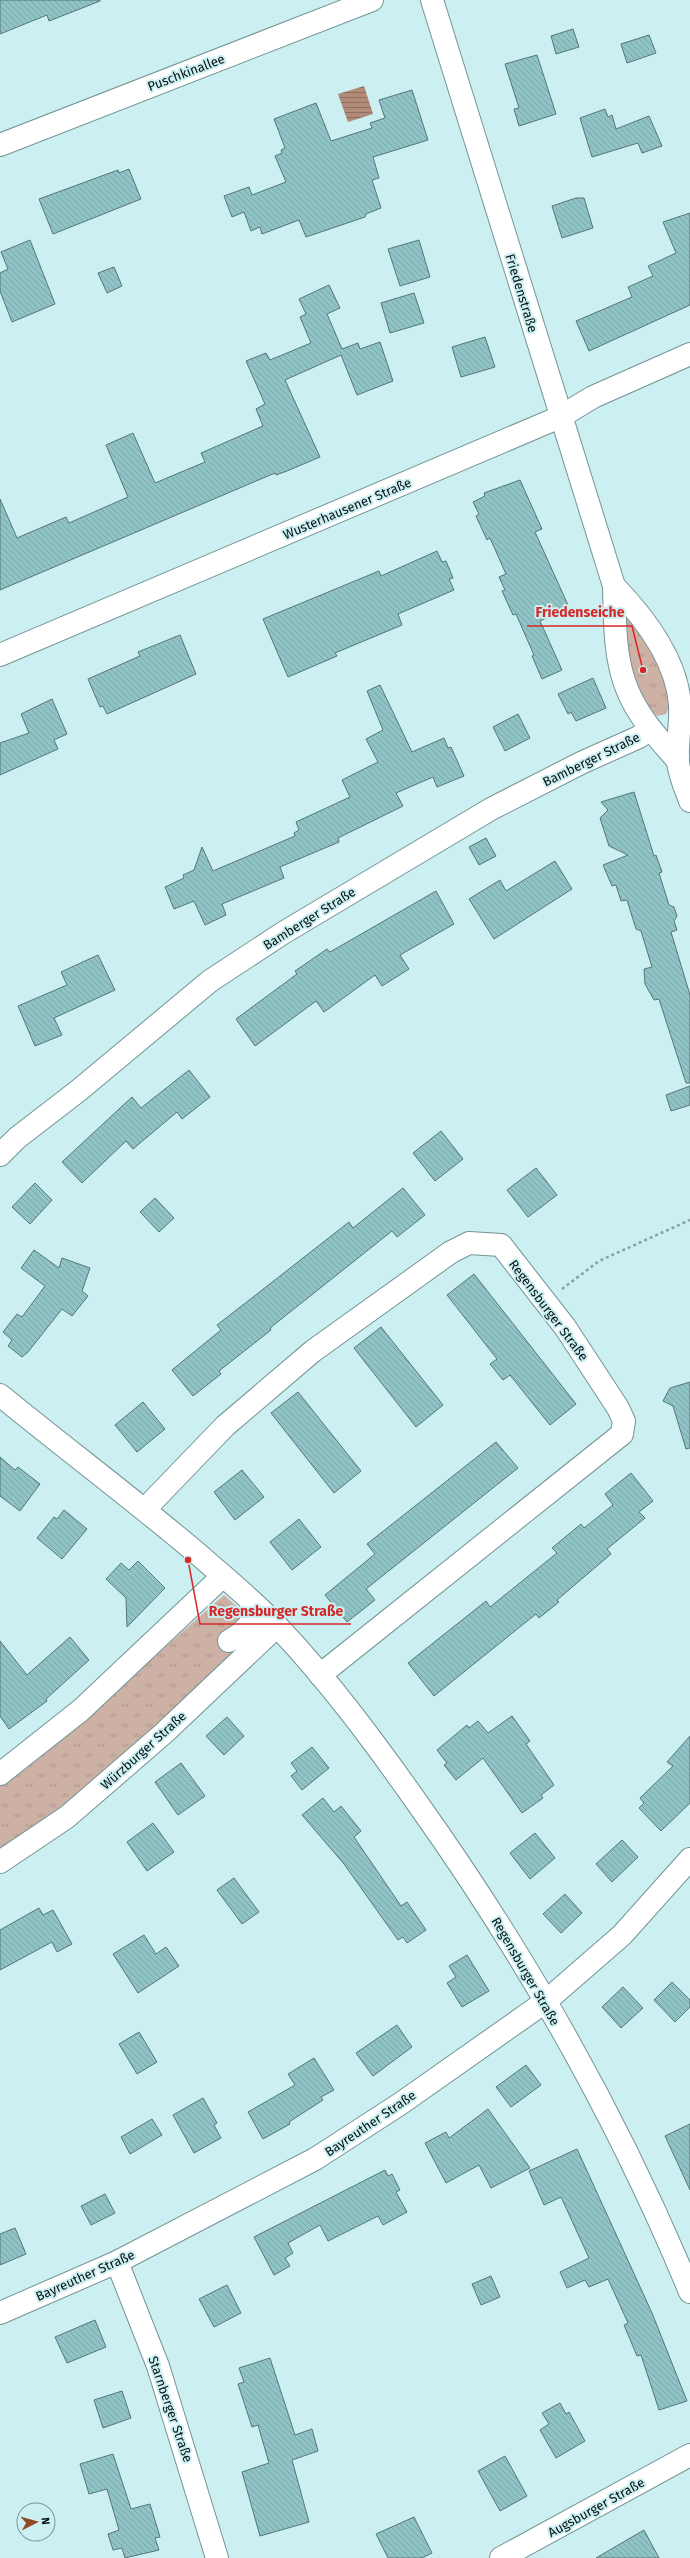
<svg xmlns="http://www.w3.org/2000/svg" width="690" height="2558" viewBox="0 0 690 2558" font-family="'Fira Sans',sans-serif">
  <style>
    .grass { fill: url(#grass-tufts) }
    .water { fill: url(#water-rules) }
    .building { fill: url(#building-back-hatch); stroke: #557678 }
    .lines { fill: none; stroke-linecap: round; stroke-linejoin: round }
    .minor-casing { stroke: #739496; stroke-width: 24 }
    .path { stroke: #87a2a4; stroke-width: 2.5; stroke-dasharray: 3 3; stroke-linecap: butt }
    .minor { stroke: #fff; stroke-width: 22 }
    .labels { text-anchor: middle; stroke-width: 4; stroke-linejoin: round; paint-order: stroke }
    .street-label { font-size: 13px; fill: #051112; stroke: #cceff2 }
    .leader { fill: none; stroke: #d62828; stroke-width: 1.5 }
    .callout-dot { fill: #d62828; stroke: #cceff2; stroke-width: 1.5 }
    .callout-label { font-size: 14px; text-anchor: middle; font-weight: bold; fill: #d62828; stroke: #cceff2; stroke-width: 4; stroke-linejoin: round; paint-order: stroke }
  </style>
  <defs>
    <pattern id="grass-tufts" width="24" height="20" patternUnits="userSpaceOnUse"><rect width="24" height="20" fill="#ccb1a4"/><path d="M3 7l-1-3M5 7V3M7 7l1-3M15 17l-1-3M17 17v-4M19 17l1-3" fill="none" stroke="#ae978c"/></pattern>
    <pattern id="water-rules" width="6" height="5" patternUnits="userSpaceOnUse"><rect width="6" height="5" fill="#b18a78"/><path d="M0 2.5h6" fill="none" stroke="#8e6f61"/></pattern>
    <pattern id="building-back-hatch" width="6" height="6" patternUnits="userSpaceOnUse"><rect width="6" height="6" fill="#8fc3c6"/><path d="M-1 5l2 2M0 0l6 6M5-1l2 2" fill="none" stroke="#7aa6a9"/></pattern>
  </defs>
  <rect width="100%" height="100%" fill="#cceff2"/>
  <!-- grass -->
  <g class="grass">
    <path d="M 629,615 L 649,637 L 672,703 L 666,714 L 657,716 C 627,695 628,650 623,617 Z"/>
    <path d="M 224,1595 L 261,1628 C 178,1707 98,1791 0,1850 L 0,1786 L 72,1729 Z"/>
  </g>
  <!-- water -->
  <path class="water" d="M 364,86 L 373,114 L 348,122 L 338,94 Z"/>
  <!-- building -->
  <g class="building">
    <path d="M 0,0 L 100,0 L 100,1 L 49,21 L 47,15 L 0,34 Z"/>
    <path d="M 573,29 L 579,47 L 556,54 L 551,36 Z"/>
    <path d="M 649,35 L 656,53 L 627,63 L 621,44 Z"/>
    <path d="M 537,55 L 556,114 L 519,126 L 514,109 L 519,108 L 505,64 Z"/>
    <path d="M 412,90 L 428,140 L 373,157 L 379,178 L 372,180 L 381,208 L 366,214 L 365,217 L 306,237 L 299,220 L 262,234 L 260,227 L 251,231 L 244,212 L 232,217 L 224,196 L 249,187 L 252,195 L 286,182 L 275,156 L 282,153 L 281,150 L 285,148 L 274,119 L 316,103 L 331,141 L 372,128 L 370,123 L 385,118 L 379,100 Z"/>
    <path d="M 605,109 L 608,117 L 612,115 L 616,129 L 649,116 L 662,146 L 642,153 L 638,143 L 592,157 L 580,118 Z"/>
    <path d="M 129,169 L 141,199 L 53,234 L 39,199 L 118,170 L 119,173 Z"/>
    <path d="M 576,198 L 584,198 L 593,228 L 562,238 L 552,206 Z"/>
    <path d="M 690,213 L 690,305 L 589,351 L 576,321 L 632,297 L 628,287 L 653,276 L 648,266 L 676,253 L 663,222 Z"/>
    <path d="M 30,240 L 55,304 L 12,322 L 0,291 L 0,273 L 8,269 L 1,252 Z"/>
    <path d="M 419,240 L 430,277 L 400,286 L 388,249 Z"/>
    <path d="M 114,267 L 122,286 L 107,293 L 98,273 Z"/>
    <path d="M 329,285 L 340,308 L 327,314 L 342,349 L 358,343 L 360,349 L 380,342 L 393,381 L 357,395 L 341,355 L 285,380 L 320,457 L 287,471 L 276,475 L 275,473 L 0,590 L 0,499 L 17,538 L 66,517 L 69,523 L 128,497 L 106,445 L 133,433 L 155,483 L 205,462 L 201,453 L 263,426 L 256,409 L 265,404 L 246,361 L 266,353 L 270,360 L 311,343 L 300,317 L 306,314 L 299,299 Z"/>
    <path d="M 414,293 L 424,323 L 390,333 L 381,303 Z"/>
    <path d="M 485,337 L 495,367 L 461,377 L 452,347 Z"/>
    <path d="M 520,480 L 542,529 L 535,532 L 568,605 L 549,613 L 551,616 L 540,621 L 562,670 L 542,679 L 532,656 L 534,655 L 516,614 L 513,615 L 502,591 L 505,590 L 499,577 L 506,574 L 490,538 L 487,540 L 476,516 L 479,514 L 473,502 L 485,496 L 484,493 Z"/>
    <path d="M 437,551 L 442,562 L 446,561 L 453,578 L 449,579 L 454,590 L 398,614 L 402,625 L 335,653 L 337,656 L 288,677 L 263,619 L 379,571 L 381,576 Z"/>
    <path d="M 180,635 L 196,674 L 107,714 L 103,706 L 100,707 L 88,679 L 140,656 L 138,652 Z"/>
    <path d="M 593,678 L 606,708 L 576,721 L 571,712 L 568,714 L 558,694 Z"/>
    <path d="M 380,685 L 412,752 L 444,738 L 448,748 L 451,747 L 464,776 L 437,787 L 433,777 L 396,793 L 403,806 L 338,838 L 339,842 L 280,867 L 284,878 L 222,904 L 226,915 L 205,925 L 194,901 L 174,909 L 165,887 L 184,878 L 183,875 L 194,870 L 202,847 L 213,871 L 295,836 L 294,833 L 299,830 L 296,822 L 350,797 L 342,780 L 378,762 L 366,739 L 383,730 L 367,691 Z"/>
    <path d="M 52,699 L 67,734 L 54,740 L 58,749 L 0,775 L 0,743 L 29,733 L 21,714 Z"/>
    <path d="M 518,714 L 530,738 L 505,751 L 493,727 Z"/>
    <path d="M 634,792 L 654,856 L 656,855 L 662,872 L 659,873 L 669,905 L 674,907 L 677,916 L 674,921 L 677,930 L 671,932 L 690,995 L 690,1083 L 686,1083 L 659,999 L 654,1000 L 645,984 L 644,969 L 652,967 L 641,931 L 636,929 L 627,900 L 621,901 L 616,885 L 612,886 L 603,865 L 628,855 L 609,846 L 600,818 L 608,810 L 601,802 Z"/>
    <path d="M 486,838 L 496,856 L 479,865 L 469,847 Z"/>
    <path d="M 555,861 L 572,889 L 494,939 L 469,899 L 500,880 L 506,891 Z"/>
    <path d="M 436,891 L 454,924 L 400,955 L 409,969 L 382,986 L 375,975 L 324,1012 L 316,1001 L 255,1046 L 236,1019 L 297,974 L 295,971 L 327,949 L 330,952 Z"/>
    <path d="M 98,955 L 115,990 L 54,1018 L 62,1035 L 35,1046 L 18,1006 L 67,985 L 61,972 Z"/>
    <path d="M 189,1070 L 210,1097 L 182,1119 L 177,1112 L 133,1149 L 126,1141 L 82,1183 L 62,1162 L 132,1097 L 141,1108 Z"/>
    <path d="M 690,1086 L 690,1105 L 671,1111 L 666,1095 Z"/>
    <path d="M 441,1131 L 463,1159 L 435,1181 L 413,1153 Z"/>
    <path d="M 536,1168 L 557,1195 L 528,1217 L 507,1190 Z"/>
    <path d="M 35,1183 L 52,1200 L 30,1224 L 12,1207 Z"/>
    <path d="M 403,1188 L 425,1215 L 397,1237 L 392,1231 L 270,1328 L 271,1330 L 219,1371 L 221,1374 L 193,1396 L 172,1370 L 221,1330 L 217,1325 L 248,1301 L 349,1222 L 353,1228 Z"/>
    <path d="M 155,1198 L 174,1218 L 159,1232 L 140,1212 Z"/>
    <path d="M 34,1250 L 59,1268 L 62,1258 L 90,1268 L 82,1291 L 88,1296 L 72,1316 L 62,1309 L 28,1352 L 22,1357 L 8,1346 L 12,1340 L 3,1332 L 17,1314 L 22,1317 L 45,1286 L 21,1268 Z"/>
    <path d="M 474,1274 L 576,1404 L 550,1425 L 510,1375 L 503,1380 L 490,1364 L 497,1359 L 447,1295 Z"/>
    <path d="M 381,1327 L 443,1405 L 416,1427 L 354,1348 Z"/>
    <path d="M 690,1382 L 690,1448 L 686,1449 L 673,1406 L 663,1401 L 670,1388 Z"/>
    <path d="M 298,1392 L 361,1471 L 334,1493 L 271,1413 Z"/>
    <path d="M 143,1402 L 165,1429 L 137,1452 L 115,1425 Z"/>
    <path d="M 496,1442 L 518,1468 L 366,1589 L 375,1600 L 347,1622 L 325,1595 L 375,1554 L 367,1544 Z"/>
    <path d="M 0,1457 L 15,1470 L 18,1467 L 40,1484 L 20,1511 L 0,1496 Z"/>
    <path d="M 242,1470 L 264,1497 L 235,1520 L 214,1492 Z"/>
    <path d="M 631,1473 L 653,1501 L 639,1512 L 645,1518 L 607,1549 L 611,1554 L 557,1600 L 559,1602 L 539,1618 L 536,1614 L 434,1696 L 408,1663 L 486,1601 L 490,1607 L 557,1553 L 552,1548 L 581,1524 L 584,1528 L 613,1505 L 605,1494 Z"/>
    <path d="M 64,1510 L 87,1529 L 62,1559 L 37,1538 L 54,1517 L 57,1519 Z"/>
    <path d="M 299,1519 L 321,1547 L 292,1570 L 270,1542 Z"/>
    <path d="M 138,1561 L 165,1588 L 127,1627 L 126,1598 L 106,1579 L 121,1563 L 129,1570 Z"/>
    <path d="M 70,1637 L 89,1660 L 46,1699 L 47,1701 L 9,1729 L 0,1716 L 0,1641 L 27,1675 Z"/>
    <path d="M 512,1716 L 530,1741 L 526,1744 L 554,1785 L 541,1795 L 543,1798 L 522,1813 L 483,1758 L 456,1780 L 444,1765 L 447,1763 L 437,1750 L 467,1725 L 469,1728 L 478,1721 L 488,1733 Z"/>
    <path d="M 227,1717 L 244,1736 L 224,1755 L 206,1736 Z"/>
    <path d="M 690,1736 L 690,1803 L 661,1831 L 639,1808 L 644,1803 L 640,1798 L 673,1766 L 667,1762 Z"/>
    <path d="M 312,1747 L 329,1768 L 302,1790 L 291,1776 L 297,1771 L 291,1763 Z"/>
    <path d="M 181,1763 L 205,1796 L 178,1815 L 155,1782 Z"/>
    <path d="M 323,1798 L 334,1812 L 341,1806 L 361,1831 L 354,1837 L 401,1906 L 407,1902 L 426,1930 L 407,1943 L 403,1937 L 398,1940 L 344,1864 L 302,1815 Z"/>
    <path d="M 153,1823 L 174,1852 L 147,1871 L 127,1842 Z"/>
    <path d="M 535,1833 L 555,1858 L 530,1879 L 510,1853 Z"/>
    <path d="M 622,1840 L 638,1857 L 612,1882 L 596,1864 Z"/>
    <path d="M 234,1878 L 259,1912 L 242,1924 L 217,1890 Z"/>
    <path d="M 565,1894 L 582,1913 L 561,1933 L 543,1914 Z"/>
    <path d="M 39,1908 L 43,1915 L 53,1910 L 72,1944 L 57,1952 L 52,1942 L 0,1970 L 0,1930 Z"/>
    <path d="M 144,1935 L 156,1954 L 166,1947 L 179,1966 L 138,1993 L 113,1954 Z"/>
    <path d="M 467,1955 L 489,1991 L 462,2007 L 447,1983 L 456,1977 L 449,1966 Z"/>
    <path d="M 672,1982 L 690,2000 L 690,2007 L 675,2022 L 654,2000 Z"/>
    <path d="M 623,1987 L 643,2008 L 621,2028 L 602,2007 Z"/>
    <path d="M 397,2025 L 412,2047 L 373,2076 L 356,2053 Z"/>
    <path d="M 139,2032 L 157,2062 L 137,2074 L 119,2044 Z"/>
    <path d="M 314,2058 L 334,2090 L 321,2097 L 323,2100 L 289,2122 L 290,2124 L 263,2139 L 248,2112 L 295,2085 L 288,2074 Z"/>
    <path d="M 526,2065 L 541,2085 L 511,2107 L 496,2087 Z"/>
    <path d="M 203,2098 L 217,2123 L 214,2125 L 221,2138 L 194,2153 L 173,2115 Z"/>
    <path d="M 488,2109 L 530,2168 L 491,2188 L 479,2165 L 446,2183 L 425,2143 L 446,2132 L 449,2138 Z"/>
    <path d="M 152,2119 L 162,2135 L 130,2154 L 121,2137 Z"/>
    <path d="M 690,2124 L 690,2190 L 665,2136 Z"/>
    <path d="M 577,2149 L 652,2313 L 687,2401 L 659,2410 L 641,2355 L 637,2356 L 624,2325 L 628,2323 L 608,2279 L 589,2287 L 585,2280 L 567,2288 L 560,2272 L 589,2258 L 561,2197 L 544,2205 L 529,2171 Z"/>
    <path d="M 385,2170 L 388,2176 L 392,2174 L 400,2190 L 396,2192 L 407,2212 L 383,2225 L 378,2216 L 328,2241 L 320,2225 L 288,2243 L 293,2253 L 285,2258 L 290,2266 L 274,2275 L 254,2237 Z"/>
    <path d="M 105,2194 L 115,2213 L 91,2225 L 81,2206 Z"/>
    <path d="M 15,2228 L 26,2254 L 0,2265 L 0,2234 Z"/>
    <path d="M 491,2276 L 500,2297 L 481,2305 L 472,2284 Z"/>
    <path d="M 227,2285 L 241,2313 L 214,2327 L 199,2299 Z"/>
    <path d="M 95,2320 L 106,2347 L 67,2363 L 55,2337 Z"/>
    <path d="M 270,2358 L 295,2435 L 312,2429 L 318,2451 L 292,2460 L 309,2522 L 260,2536 L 242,2472 L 269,2463 L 258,2425 L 252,2427 L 238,2384 L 244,2382 L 239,2368 Z"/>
    <path d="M 122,2391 L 131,2418 L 103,2428 L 94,2400 Z"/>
    <path d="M 560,2403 L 566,2414 L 569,2412 L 585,2441 L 556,2458 L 540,2430 L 549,2424 L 542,2413 Z"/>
    <path d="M 113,2454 L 131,2509 L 150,2504 L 160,2537 L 155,2538 L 159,2550 L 125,2558 L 122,2548 L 113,2550 L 108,2534 L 119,2530 L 107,2489 L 89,2494 L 80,2464 Z"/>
    <path d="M 505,2456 L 527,2496 L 500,2511 L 478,2471 Z"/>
    <path d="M 414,2517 L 432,2553 L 422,2558 L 388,2558 L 376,2534 Z"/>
    <path d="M 644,2530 L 659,2558 L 596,2558 Z"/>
  </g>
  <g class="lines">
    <!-- minor casing -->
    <g class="minor-casing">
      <g id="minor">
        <path d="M 432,0 L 614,586 C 615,620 614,657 627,689 C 638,717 659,739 678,761"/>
        <path d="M 0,145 L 372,0"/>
        <path d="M 614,586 C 644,617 677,660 680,705 C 681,724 677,742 678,760 C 678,773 686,789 690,801"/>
        <path d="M 0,655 L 560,417 L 593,397 L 690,354"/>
        <path d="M 0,1155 L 17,1138 L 78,1091 L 210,981 L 283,933 L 491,809 L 581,763 L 639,737 L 650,729"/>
        <path d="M 0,1395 C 66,1449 133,1499 198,1554 C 225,1578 254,1601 279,1628 C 330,1682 375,1743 418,1804 C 526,1956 619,2120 690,2292"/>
        <path d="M 145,1509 L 225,1426 L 313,1351 L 451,1252 L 469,1243 L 501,1245 L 565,1327 L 618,1408 L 624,1421 L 622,1434 L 320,1675"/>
        <path d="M 229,1641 L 240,1634 L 262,1612"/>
        <path d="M 0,1774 L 81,1710 L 223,1576"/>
        <path d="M 0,1862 L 67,1817 L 164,1733 L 277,1626"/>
        <path d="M 117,2262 L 158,2366 L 217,2558"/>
        <path d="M 0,2313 L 117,2262 L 315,2159 L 400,2104 L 545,2002 L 622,1935 L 690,1859"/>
        <path d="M 501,2558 L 690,2455"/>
      </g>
    </g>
    <!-- path -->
    <path class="path" d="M 562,1289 L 599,1261 L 690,1220"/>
    <!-- minor -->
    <use href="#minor" class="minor"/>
  </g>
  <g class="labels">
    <!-- street labels -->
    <g class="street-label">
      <text transform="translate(186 72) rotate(-21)" y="5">Puschkinallee</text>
      <text transform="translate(522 293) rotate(73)" y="5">Friedenstraße</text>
      <text transform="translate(347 508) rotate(-23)" y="5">Wusterhausener Straße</text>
      <text transform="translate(591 759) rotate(-26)" y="5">Bamberger Straße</text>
      <text transform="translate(309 918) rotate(-32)" y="5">Bamberger Straße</text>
      <text transform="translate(549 1310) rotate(53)" y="5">Regensburger Straße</text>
      <text transform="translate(143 1750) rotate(-42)" y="5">Würzburger Straße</text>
      <text transform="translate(526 1971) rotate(60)" y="5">Regensburger Straße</text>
      <text transform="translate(370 2123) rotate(-34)" y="5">Bayreuther Straße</text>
      <text transform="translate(85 2275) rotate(-24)" y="5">Bayreuther Straße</text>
      <text transform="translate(171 2409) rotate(71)" y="5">Starnberger Straße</text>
      <text transform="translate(596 2507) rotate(-29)" y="5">Augsburger Straße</text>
    </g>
  </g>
  <!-- callouts -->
  <path class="leader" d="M643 670L632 626H527M188 1560L200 1624H351"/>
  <g class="callout-dot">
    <circle cx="643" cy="670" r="4"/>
    <circle cx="188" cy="1560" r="4"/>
  </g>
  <g class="callout-label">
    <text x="580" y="617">Friedenseiche</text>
    <text x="276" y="1616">Regensburger Straße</text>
  </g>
  <!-- north arrow -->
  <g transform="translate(36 2522) rotate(84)"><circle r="19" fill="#cceff2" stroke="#7c9698"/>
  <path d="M0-3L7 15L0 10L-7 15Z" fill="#904a24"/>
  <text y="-6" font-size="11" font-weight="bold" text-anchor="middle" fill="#051112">N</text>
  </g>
</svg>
